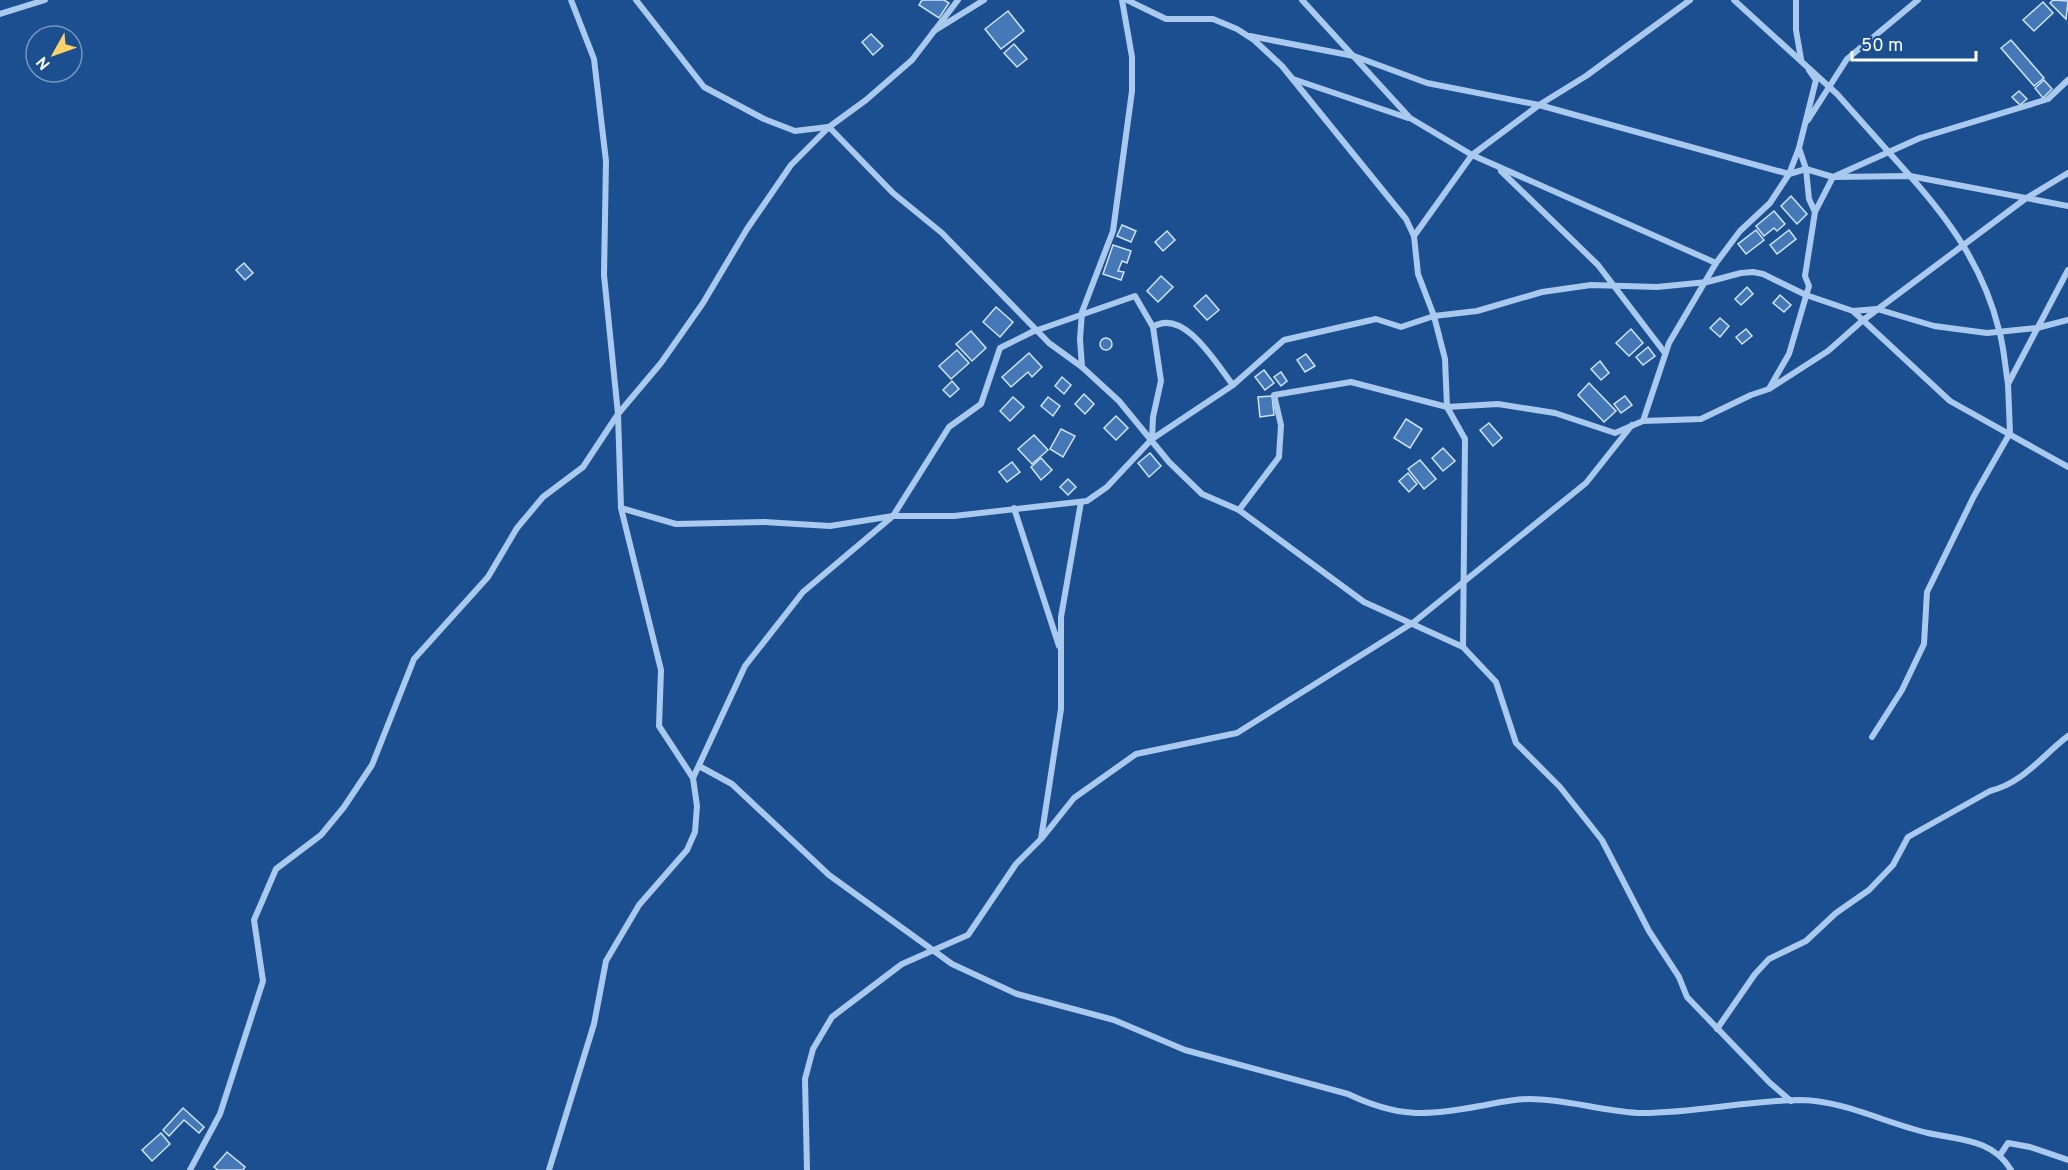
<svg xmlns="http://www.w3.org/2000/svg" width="2068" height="1170" viewBox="0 0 2068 1170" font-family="Overpass,sans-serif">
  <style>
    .building { fill: #4478b7; stroke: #cfe3fa; stroke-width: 1.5 }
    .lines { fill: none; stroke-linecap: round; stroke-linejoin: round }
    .street { stroke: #a9c9ee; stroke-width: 6 }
  </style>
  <rect width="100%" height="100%" fill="#1b4f8f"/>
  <!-- building -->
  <g class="building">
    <path d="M 922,0 L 944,0 L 949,3 L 939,18 L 919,5 Z"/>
    <path d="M 2053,0 L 2068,1 L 2066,19 L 2050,3 Z"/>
    <path d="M 2043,2 L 2053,13 L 2034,31 L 2023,20 Z"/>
    <path d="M 1008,11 L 1024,31 L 1001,49 L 985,29 Z"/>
    <path d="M 871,34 L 883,46 L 873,55 L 862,42 Z"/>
    <path d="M 2011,40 L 2044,78 L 2034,86 L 2001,48 Z"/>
    <path d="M 1014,44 L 1027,59 L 1017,67 L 1004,53 Z"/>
    <path d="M 2044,80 L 2052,89 L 2043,98 L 2035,88 Z"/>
    <path d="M 2019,91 L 2027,99 L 2020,105 L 2012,97 Z"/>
    <path d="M 1791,196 L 1807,214 L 1797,224 L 1781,206 Z"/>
    <path d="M 1774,211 L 1785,224 L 1777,231 L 1774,228 L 1764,236 L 1756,226 Z"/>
    <path d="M 1122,225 L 1136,231 L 1131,242 L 1117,236 Z"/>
    <path d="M 1756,230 L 1764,240 L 1746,254 L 1738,244 Z"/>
    <path d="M 1789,230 L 1796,239 L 1777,254 L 1770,245 Z"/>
    <path d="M 1167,231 L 1175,240 L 1163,251 L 1155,242 Z"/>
    <path d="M 1113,245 L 1131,251 L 1127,263 L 1122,261 L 1118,271 L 1124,272 L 1121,280 L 1103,274 Z"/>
    <path d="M 244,263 L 253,273 L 245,280 L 236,270 Z"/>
    <path d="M 1161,276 L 1173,287 L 1158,302 L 1147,291 Z"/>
    <path d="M 1747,287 L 1753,294 L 1741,305 L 1735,299 Z"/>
    <path d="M 1206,295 L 1219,310 L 1207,320 L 1194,306 Z"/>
    <path d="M 1780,295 L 1791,305 L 1784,312 L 1773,303 Z"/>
    <path d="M 996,307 L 1013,322 L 1000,337 L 983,322 Z"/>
    <path d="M 1720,318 L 1729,326 L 1720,337 L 1710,328 Z"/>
    <path d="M 1631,329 L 1643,343 L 1629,356 L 1616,343 Z"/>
    <path d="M 1746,329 L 1752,336 L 1742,344 L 1736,337 Z"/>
    <path d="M 971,331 L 986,348 L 972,361 L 956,344 Z"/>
    <circle cx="1106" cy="344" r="6"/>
    <path d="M 1648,347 L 1655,356 L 1643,365 L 1636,357 Z"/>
    <path d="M 957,350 L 969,363 L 951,379 L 939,366 Z"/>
    <path d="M 1029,353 L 1042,367 L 1032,377 L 1028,372 L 1011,387 L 1002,377 Z"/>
    <path d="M 1306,354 L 1315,366 L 1305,372 L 1297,360 Z"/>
    <path d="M 1600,361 L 1609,373 L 1601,380 L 1591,369 Z"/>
    <path d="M 1264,370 L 1274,383 L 1265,390 L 1255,377 Z"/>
    <path d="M 1281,372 L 1287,381 L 1281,386 L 1274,377 Z"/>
    <path d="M 1062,377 L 1071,385 L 1064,394 L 1055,386 Z"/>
    <path d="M 952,381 L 959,389 L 950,397 L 943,390 Z"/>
    <path d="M 1589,383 L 1616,411 L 1604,422 L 1578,395 Z"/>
    <path d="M 1084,394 L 1094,404 L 1085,414 L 1075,404 Z"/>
    <path d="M 1272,396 L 1274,415 L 1260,417 L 1258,397 Z"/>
    <path d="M 1625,396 L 1632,405 L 1621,413 L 1614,404 Z"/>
    <path d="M 1013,397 L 1024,407 L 1010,421 L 1000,411 Z"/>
    <path d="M 1048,397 L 1060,406 L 1053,416 L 1041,406 Z"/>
    <path d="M 1116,416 L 1128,428 L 1116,440 L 1104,428 Z"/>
    <path d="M 1406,419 L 1422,429 L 1410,448 L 1394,438 Z"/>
    <path d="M 1489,423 L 1502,438 L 1493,446 L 1480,430 Z"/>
    <path d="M 1061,429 L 1075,436 L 1063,457 L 1050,449 Z"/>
    <path d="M 1034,435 L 1048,450 L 1032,464 L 1018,449 Z"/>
    <path d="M 1443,448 L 1455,461 L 1443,471 L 1432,458 Z"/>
    <path d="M 1150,453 L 1161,466 L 1149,477 L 1138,463 Z"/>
    <path d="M 1041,458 L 1052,470 L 1041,480 L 1031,467 Z"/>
    <path d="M 1420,460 L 1436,479 L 1424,489 L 1408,469 Z"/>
    <path d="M 1012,462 L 1020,472 L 1007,482 L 999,472 Z"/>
    <path d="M 1408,473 L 1417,484 L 1409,492 L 1399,481 Z"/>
    <path d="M 1068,479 L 1076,487 L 1068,495 L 1060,487 Z"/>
    <path d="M 183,1108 L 204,1127 L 199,1133 L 184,1120 L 169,1136 L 163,1130 Z"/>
    <path d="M 161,1133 L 170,1144 L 152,1161 L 142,1150 Z"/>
    <path d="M 227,1152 L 245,1167 L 243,1170 L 218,1170 L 214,1167 Z"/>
  </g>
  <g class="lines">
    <!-- street -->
    <g class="street">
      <path d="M 636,0 L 704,87 L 764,119 L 795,131 L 828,127"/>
      <path d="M 1127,0 L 1166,19 L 1213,19 L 1237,29 L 1254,40 L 1282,66 L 1406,219 L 1414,236 L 1418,274 L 1434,316 L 1445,359 L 1447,407 L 1465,439 L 1463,647 L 1496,682 L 1516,743 L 1560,787 L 1602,840 L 1649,931 L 1679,977 L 1687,997 L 1770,1083 L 1791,1101"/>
      <path d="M 1302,0 L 1410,118 L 1472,155 L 1716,263"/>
      <path d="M 1734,0 L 1837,94 L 1910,176 L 2068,206"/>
      <path d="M 1796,0 L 1796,30 L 1801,59"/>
      <path d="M 0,14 L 45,0"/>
      <path d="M 934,31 L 984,0"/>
      <path d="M 1250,36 L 1354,56 L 1427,83 L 1539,105 L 1789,174 L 1806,169 L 1833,177 L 1910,176 C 1951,222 1984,269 1999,330 C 2004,347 2005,366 2008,384"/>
      <path d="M 1293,79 L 1408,118"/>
      <path d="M 1808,120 L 1847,59 L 1918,0"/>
      <path d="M 829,127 L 893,193 L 942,233 L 1049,343 L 1082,367 L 1119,401 L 1169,462 L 1202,494 L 1239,510 L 1364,602 L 1463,647"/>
      <path d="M 1501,171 L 1598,265 L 1665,353"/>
      <path d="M 1815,212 L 1833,177 L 1920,138 L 2048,99 L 2068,80"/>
      <path d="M 1414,236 L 1472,155 L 1539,105 L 1586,76 L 1690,0"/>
      <path d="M 1853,311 L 1950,401 L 2068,467"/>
      <path d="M 1082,367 L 1080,339 L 1082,312 L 1113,231 L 1132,91 L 1132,57 L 1122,0"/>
      <path d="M 1770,387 L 1789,354 L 1809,286 L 1805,276 L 1815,212 L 1809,199 L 1806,169 L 1799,148 L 1816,80 L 1809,70"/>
      <path d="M 1643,421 L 1701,419 L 1751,395 L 1769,389 L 1828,351 L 1862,321 L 2025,199 L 2068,173"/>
      <path d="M 1152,439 L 1153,417 L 1161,381 L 1153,327 C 1184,307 1217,365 1233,385"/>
      <path d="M 621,508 L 676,524 L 764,522 L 830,526 L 893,516 L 954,516 L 1087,501 L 1107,487 L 1152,439 L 1233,385 L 1284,340 L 1376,319 L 1401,327 L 1434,316 L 1477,311 L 1542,292 L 1591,285 L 1657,287 L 1707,282 L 1741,273 L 1753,272 L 1763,274 L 1806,295 L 1853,311 L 1877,309 L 1934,326 L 1987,333 L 2037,328 L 2068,320"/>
      <path d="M 1014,508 L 1059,646"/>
      <path d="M 1239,510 L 1279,457 L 1281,425 L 1274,395 L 1351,382 L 1447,407 L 1498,404 L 1555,413 L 1615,433 L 1643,421 L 1669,343 L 1716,263 L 1740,231 L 1770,203 L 1789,174 L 1799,148"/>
      <path d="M 1872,737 L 1902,690 L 1924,644 L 1927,592 L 1974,496 L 2010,433 L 2008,384 L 2068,270"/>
      <path d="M 699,766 L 732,784 L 829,875 L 952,964 L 1017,994 L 1114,1020 L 1185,1050 L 1348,1094 C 1398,1118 1427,1116 1480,1106 C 1496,1103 1513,1099 1530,1099 C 1566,1099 1601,1111 1638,1113 C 1693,1114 1746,1100 1801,1100 C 1845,1101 1885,1123 1928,1133 C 1959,1140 1993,1139 2011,1170"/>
      <path d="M 693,778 L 745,666 L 803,592 L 893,516 L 949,427 L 981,404 L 1000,348 L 1032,332 L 1135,296 L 1153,327"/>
      <path d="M 1042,838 L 1074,798 L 1136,754 L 1237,733 L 1414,622 L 1586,483 L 1632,425"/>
      <path d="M 1717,1029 L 1755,974 L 1769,959 L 1806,941 L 1836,913 L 1869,890 L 1893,865 L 1908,837 L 1990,791 C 2023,783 2042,756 2068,736"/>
      <path d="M 2000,1155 L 2008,1143 L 2030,1147 L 2068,1160"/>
      <path d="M 190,1170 L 220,1114 L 263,981 L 254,920 L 276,869 L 321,835 L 344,807 L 372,765 L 414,659 L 488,577 L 517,528 L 543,497 L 583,467 L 618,414 L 661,363 L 703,303 L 747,229 L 791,165 L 829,127 L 866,100 L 912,60 L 958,0"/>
      <path d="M 549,1170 L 594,1024 L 606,961 L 639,905 L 687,850 L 695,832 L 697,806 L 693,778 L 659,726 L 661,670 L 621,508 L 618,414 L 604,275 L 606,161 L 594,59 L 571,0"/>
      <path d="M 807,1170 L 805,1079 L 813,1049 L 832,1017 L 902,964 L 968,935 L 1016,864 L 1041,839 L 1061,709 L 1061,617 L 1081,502"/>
    </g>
  </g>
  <!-- north arrow -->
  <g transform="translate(54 54) rotate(230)"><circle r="28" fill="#1b4f8f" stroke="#7695bc" stroke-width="1.5"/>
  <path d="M0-4.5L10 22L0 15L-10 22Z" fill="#ffd166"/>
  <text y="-9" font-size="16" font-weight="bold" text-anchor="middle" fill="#ffffff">N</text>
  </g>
  <!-- scale -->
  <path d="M1852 51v9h124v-9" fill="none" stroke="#ffffff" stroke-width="3"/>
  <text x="1861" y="51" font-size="18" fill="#ffffff" stroke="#1b4f8f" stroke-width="4.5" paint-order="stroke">50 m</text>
</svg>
